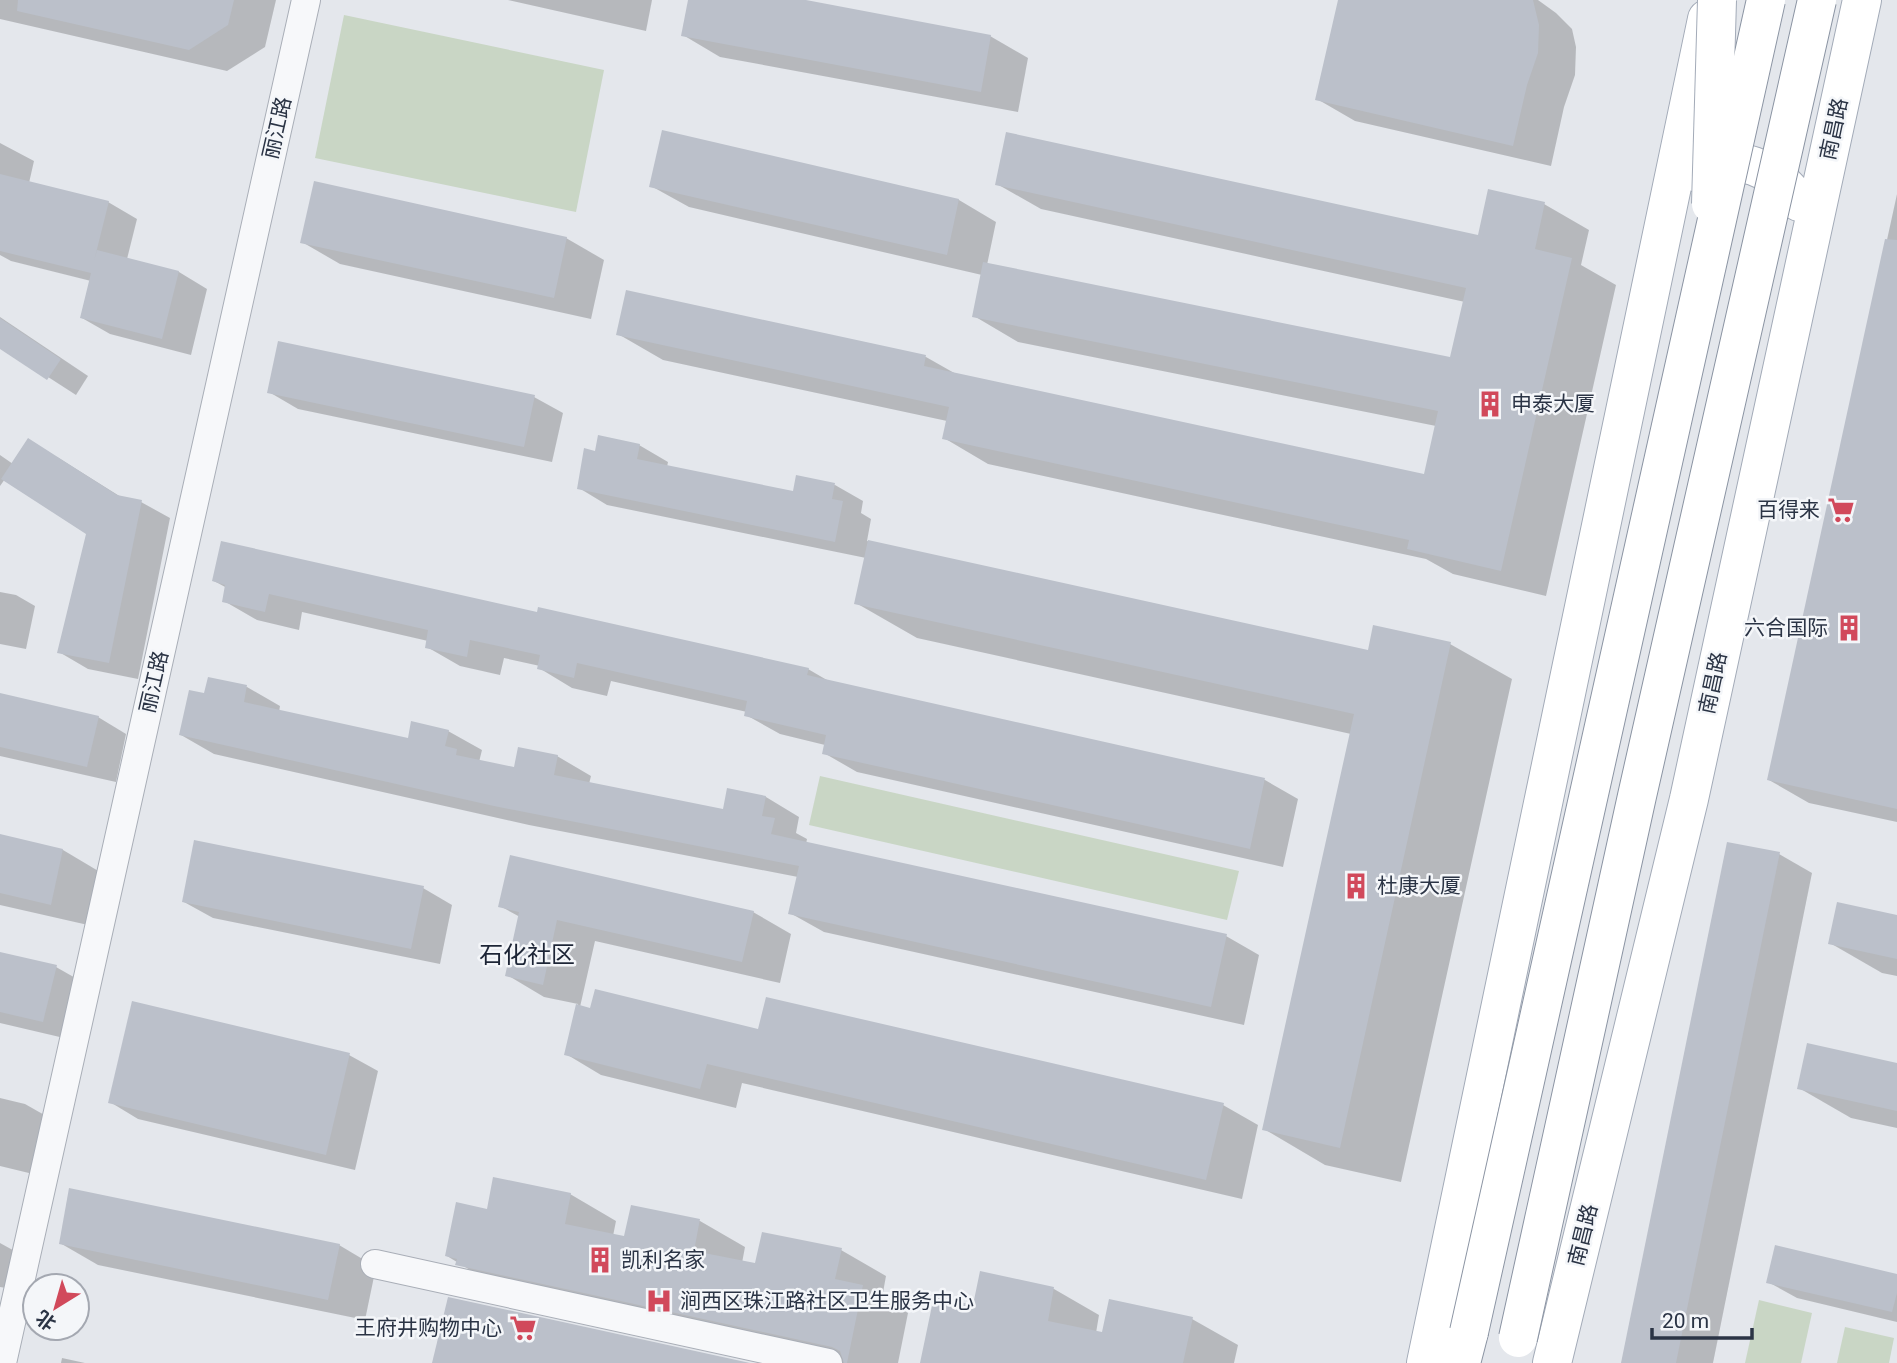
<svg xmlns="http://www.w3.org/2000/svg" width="1897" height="1363" viewBox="0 0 1897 1363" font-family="Roboto,'Noto Sans SC',sans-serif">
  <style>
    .green { fill: #c9d6c5 }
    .shadow { fill: #0003 }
    .building { fill: #bbc0ca }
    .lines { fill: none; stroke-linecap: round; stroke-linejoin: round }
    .street-casing { stroke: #a9aeb7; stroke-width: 30 }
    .primary-casing { stroke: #a3abb8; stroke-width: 40 }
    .highway-casing { stroke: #8b94a3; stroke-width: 40 }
    .street { stroke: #f7f8fa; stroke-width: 28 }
    .primary { stroke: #fff; stroke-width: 38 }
    .highway { stroke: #fff; stroke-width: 38 }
    .primary-bridge-casing { stroke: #a3abb8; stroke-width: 40; stroke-linecap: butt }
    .highway-bridge-casing { stroke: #8b94a3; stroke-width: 40; stroke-linecap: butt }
    .primary-bridge { stroke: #fff; stroke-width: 38 }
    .highway-bridge { stroke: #fff; stroke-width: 38 }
    .labels { text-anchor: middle; stroke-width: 5; stroke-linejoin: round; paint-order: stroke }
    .street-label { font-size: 21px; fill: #2b3445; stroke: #f4f6f9 }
    .poi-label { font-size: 21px; fill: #2b3445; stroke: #f4f6f9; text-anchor: start }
    .quarter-label { font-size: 24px; fill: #1d2536; stroke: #f4f6f9 }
  </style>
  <rect width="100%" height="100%" fill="#e4e7ec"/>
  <!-- green -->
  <g class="green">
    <path d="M 344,15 L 604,70 L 576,212 L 315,158 Z"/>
    <path d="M 820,776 L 1239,871 L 1227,920 L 809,825 Z"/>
    <path d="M 1759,1300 L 1812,1313 L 1801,1363 L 1745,1363 Z"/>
    <path d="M 1845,1327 L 1894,1338 L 1889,1363 L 1837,1363 Z"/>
  </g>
  <!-- shadow -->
  <g class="shadow">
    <path d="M 0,0 L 276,0 L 265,47 L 227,71 L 0,19 Z"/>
    <path d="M 508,0 L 652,0 L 646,31 Z"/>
    <path d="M 689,0 L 797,0 L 990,36 L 1028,58 L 1018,112 L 720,57 L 683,35 Z"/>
    <path d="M 1340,0 L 1538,0 L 1556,13 L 1572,29 L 1576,47 L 1575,75 L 1564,107 L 1551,166 L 1355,121 L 1317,99 Z"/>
    <path d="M 664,132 L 959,200 L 996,222 L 987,265 L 1452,359 L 1465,302 L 1041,209 L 997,184 L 1479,238 L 1544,204 L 1589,230 L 1581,265 L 1616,285 L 1546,596 L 1453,574 L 1426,559 L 988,464 L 944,438 L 947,421 L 663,360 L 618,334 L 926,357 L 956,374 L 1425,476 L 1436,426 L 1018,342 L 974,316 L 982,275 L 689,207 L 651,186 Z"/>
    <path d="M 0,143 L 34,161 L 29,183 L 108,202 L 137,219 L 127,259 L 179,272 L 207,289 L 191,355 L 110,334 L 82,318 L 91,281 L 11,261 L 0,255 Z"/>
    <path d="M 1897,194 L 1897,822 L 1809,803 L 1769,780 Z"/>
    <path d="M 566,238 L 604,260 L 591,319 L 340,264 L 302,242 Z"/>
    <path d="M 0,317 L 88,376 L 76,395 L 0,346 Z"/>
    <path d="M 269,392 L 534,397 L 563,413 L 552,462 L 298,409 Z"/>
    <path d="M 639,445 L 668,462 L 667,467 L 794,493 L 835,485 L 863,501 L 861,513 L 871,519 L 867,541 L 1369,652 L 1450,644 L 1512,679 L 1401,1182 L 1325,1165 L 1264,1129 L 1351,734 L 917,638 L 856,603 L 866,558 L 607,505 L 579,488 L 596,453 Z"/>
    <path d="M 0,455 L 13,464 L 57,457 L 121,497 L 141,502 L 170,518 L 138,679 L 88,669 L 59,652 L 88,533 L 5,479 L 0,486 Z"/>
    <path d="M 214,581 L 538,615 L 808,669 L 832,683 L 1265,780 L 1298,799 L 1283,867 L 857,772 L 824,753 L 825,745 L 780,734 L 746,715 L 747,712 L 611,681 L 607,696 L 572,688 L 539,668 L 540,666 L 504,658 L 500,675 L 460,666 L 427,647 L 428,641 L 302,612 L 299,630 L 257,620 L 224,601 L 227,588 Z"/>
    <path d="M 0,592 L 16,595 L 35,606 L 26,649 L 0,644 Z"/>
    <path d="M 247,687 L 280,706 L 279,712 L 409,740 L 448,731 L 482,750 L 479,762 L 515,770 L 557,756 L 591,776 L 589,784 L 724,811 L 728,790 L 766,797 L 799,817 L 796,833 L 807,839 L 806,844 L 1226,936 L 1259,955 L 1244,1025 L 824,932 L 790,913 L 798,877 L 529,825 L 214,754 L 181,735 L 206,695 Z"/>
    <path d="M 0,695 L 98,717 L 126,734 L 116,782 L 0,756 Z"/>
    <path d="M 0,836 L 63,850 L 100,872 L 88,925 L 0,905 Z"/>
    <path d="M 1779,854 L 1812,873 L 1713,1363 L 1623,1363 Z"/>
    <path d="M 423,888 L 452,905 L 440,964 L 213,918 L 184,902 Z"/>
    <path d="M 500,906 L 753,912 L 791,934 L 780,983 L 595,941 L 580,1007 L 759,1031 L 1223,1105 L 1258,1125 L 1242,1199 L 742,1083 L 736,1108 L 601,1075 L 566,1054 L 578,1004 L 544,997 L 507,975 L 520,917 Z"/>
    <path d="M 1897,917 L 1897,976 L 1882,973 L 1830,943 Z"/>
    <path d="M 0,953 L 56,967 L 93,988 L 81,1042 L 0,1023 Z"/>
    <path d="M 349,1055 L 378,1071 L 355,1170 L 138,1119 L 110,1102 Z"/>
    <path d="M 1897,1065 L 1897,1128 L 1851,1118 L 1799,1088 Z"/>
    <path d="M 0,1098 L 25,1104 L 62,1125 L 33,1174 L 0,1166 Z"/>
    <path d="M 570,1194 L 616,1221 L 613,1236 L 626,1239 L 632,1207 L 700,1221 L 745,1247 L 742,1263 L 757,1266 L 841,1250 L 886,1276 L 882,1298 L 908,1313 L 898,1363 L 837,1363 L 503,1290 L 447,1256 L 488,1211 Z"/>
    <path d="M 0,1243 L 20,1254 L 12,1289 L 0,1287 Z"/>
    <path d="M 60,1243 L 339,1245 L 376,1267 L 365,1320 L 98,1265 Z"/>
    <path d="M 981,1273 L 1054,1289 L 1099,1315 L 1096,1333 L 1103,1334 L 1192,1319 L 1238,1345 L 1234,1363 L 922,1363 L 974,1307 Z"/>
    <path d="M 1897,1275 L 1897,1322 L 1797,1298 L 1768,1282 Z"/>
    <path d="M 62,1358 L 85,1363 L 61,1363 Z"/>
  </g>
  <!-- building -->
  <g class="building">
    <path d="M 18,0 L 234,0 L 228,25 L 189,50 L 17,11 Z"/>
    <path d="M 688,0 L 806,0 L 991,35 L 981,92 L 681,36 Z"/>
    <path d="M 1338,0 L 1533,0 L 1539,25 L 1538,53 L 1527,85 L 1513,146 L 1315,100 Z"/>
    <path d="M 662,130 L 959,199 L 947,255 L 649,187 Z"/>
    <path d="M 1006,132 L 1478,235 L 1488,189 L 1545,202 L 1535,249 L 1572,258 L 1501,571 L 1407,549 L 1409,540 L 942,439 L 949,407 L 616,335 L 626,290 L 926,355 L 924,366 L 1424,474 L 1438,411 L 972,317 L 983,262 L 1450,357 L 1466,288 L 995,185 Z"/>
    <path d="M 0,174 L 109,201 L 94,261 L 97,250 L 179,271 L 162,339 L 80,318 L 91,273 L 0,251 Z"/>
    <path d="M 314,181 L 567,237 L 554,298 L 300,243 Z"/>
    <path d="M 1885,239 L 1897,240 L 1897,809 L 1767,780 Z"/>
    <path d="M 0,318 L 61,359 L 47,380 L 0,349 Z"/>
    <path d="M 278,341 L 535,395 L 524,447 L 267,393 Z"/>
    <path d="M 598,435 L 640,444 L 637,459 L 793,491 L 796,475 L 835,483 L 832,499 L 843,501 L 835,542 L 577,489 L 584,448 L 595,451 Z"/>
    <path d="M 28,438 L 117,495 L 142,500 L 109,663 L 57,653 L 86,534 L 1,479 Z"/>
    <path d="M 868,540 L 1368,650 L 1373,625 L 1451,642 L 1340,1148 L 1262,1130 L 1354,714 L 854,604 Z"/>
    <path d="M 221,541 L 537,612 L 538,607 L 809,668 L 807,675 L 1265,778 L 1250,849 L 822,754 L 826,735 L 744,716 L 747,701 L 577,663 L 574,678 L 537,669 L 540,655 L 470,640 L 467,657 L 425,648 L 428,630 L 269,594 L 265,612 L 222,602 L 225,585 L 212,581 Z"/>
    <path d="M 208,677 L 247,685 L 244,702 L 408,738 L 411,721 L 449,730 L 445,746 L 457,749 L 456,755 L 514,767 L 518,747 L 558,755 L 554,775 L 723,809 L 727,788 L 766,796 L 762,816 L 775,818 L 771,834 L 1227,934 L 1211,1007 L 788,914 L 799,866 L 494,806 L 179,735 L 189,690 L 204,693 Z"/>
    <path d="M 0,693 L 99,716 L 87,767 L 0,747 Z"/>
    <path d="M 0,834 L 63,849 L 51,905 L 0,893 Z"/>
    <path d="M 194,840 L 424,886 L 411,949 L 182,902 Z"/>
    <path d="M 1727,842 L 1780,852 L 1676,1363 L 1621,1363 Z"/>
    <path d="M 510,855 L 754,911 L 742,962 L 557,920 L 543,985 L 505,976 L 519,912 L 498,907 Z"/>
    <path d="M 1837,902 L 1897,915 L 1897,959 L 1828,944 Z"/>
    <path d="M 0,952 L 57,965 L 43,1022 L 0,1012 Z"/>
    <path d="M 595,989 L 758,1029 L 766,997 L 1224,1103 L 1206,1180 L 707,1064 L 700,1089 L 564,1055 L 576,1004 L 590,1008 Z"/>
    <path d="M 132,1001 L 350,1053 L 326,1155 L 108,1103 Z"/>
    <path d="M 1807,1043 L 1897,1063 L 1897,1111 L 1797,1089 Z"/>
    <path d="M 493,1177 L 571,1193 L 565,1224 L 624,1236 L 631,1205 L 700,1219 L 694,1251 L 755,1263 L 762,1232 L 842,1248 L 835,1279 L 863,1285 L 847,1363 L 844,1363 L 840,1351 L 832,1347 L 455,1265 L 457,1259 L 445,1256 L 456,1202 L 487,1209 Z"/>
    <path d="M 69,1188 L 340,1244 L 328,1300 L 59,1244 Z"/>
    <path d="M 1775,1245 L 1897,1274 L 1897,1293 L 1892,1312 L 1766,1283 Z"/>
    <path d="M 980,1271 L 1054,1287 L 1048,1321 L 1102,1332 L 1109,1299 L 1193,1317 L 1183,1363 L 920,1363 L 934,1296 L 973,1305 Z"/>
    <path d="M 448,1297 L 750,1363 L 432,1363 Z"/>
  </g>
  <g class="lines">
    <!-- street casing -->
    <g class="street-casing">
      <g id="street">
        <path d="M 375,1264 L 828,1363"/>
        <path d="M 2,1363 L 306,0"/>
      </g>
    </g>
    <!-- primary casing -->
    <g class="primary-casing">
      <g id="primary">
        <path d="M 1698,173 C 1735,149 1776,169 1799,202"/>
        <path d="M 1426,1363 L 1707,19"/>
        <path d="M 1552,1363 L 1689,799 L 1862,0"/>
      </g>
    </g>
    <!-- highway casing -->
    <g class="highway-casing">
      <path id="highway" d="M 1461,1363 L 1469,1332"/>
    </g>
    <!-- street -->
    <use href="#street" class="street"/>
    <!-- primary -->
    <use href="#primary" class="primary"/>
    <!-- highway -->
    <use href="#highway" class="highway"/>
    <!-- primary-bridge casing -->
    <g class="primary-bridge-casing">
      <path id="primary-bridge" d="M 1711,204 L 1717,0"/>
    </g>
    <!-- highway-bridge casing -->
    <g class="highway-bridge-casing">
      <g id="highway-bridge">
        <path d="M 1469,1332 L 1766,0"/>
        <path d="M 1518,1338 L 1637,796 L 1817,0"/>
      </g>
    </g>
    <!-- primary-bridge -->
    <use href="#primary-bridge" class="primary-bridge"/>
    <!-- highway-bridge -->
    <use href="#highway-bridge" class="highway-bridge"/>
  </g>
  <!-- icons -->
  <defs>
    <g id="building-bare" transform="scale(2.1)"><path d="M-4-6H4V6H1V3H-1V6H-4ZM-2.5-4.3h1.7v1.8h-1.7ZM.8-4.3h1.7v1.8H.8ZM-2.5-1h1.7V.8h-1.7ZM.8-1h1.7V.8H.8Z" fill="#d1495b" stroke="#f4f6f9" stroke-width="2.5" paint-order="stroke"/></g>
    <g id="supermarket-bare" transform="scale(2.1)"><path d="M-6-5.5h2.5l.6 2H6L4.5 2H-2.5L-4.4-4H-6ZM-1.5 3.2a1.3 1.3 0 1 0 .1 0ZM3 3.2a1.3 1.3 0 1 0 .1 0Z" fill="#d1495b" stroke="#f4f6f9" stroke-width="2.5" paint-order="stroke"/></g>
    <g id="hospital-bare" transform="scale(2.1)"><path d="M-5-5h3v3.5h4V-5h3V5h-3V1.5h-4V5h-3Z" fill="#d1495b" stroke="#f4f6f9" stroke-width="2.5" paint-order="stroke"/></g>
  </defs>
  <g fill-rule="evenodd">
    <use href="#building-bare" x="1490" y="404"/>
    <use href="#supermarket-bare" x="1841" y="510"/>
    <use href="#building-bare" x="1849" y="628"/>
    <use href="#building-bare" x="1356" y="886"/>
    <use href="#building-bare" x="600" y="1260"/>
    <use href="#hospital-bare" x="659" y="1301"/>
    <use href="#supermarket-bare" x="523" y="1328"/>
  </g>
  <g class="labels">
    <!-- street labels -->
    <g class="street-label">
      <text transform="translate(277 128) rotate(-77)" y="7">丽江路</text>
      <text transform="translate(1834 129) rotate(-78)" y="7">南昌路</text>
      <text transform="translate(154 682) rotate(-77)" y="7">丽江路</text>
      <text transform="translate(1713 683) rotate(-78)" y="7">南昌路</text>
      <text transform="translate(1583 1235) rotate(-76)" y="7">南昌路</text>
    </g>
    <!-- poi labels -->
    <g class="poi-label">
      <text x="1511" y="411">申泰大厦</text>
      <text x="1820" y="517" text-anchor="end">百得来</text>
      <text x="1828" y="635" text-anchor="end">六合国际</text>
      <text x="1377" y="893">杜康大厦</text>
      <text x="621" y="1267">凯利名家</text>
      <text x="680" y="1308">涧西区珠江路社区卫生服务中心</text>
      <text x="502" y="1335" text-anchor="end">王府井购物中心</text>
    </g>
    <!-- quarter labels -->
    <g class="quarter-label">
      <text x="527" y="963">石化社区</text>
    </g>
  </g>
  <!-- north arrow -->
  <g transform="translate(56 1307) rotate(217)"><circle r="33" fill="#f4f6f9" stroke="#a4a8b1" stroke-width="2"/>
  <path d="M0-5L12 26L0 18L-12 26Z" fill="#d1495b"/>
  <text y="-10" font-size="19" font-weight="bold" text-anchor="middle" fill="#2b3445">北</text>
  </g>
  <!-- scale -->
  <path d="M1652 1328v10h100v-10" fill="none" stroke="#2b3445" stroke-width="3.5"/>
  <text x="1662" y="1328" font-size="21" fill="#2b3445" stroke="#f4f6f9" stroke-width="5" paint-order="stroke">20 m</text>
</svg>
